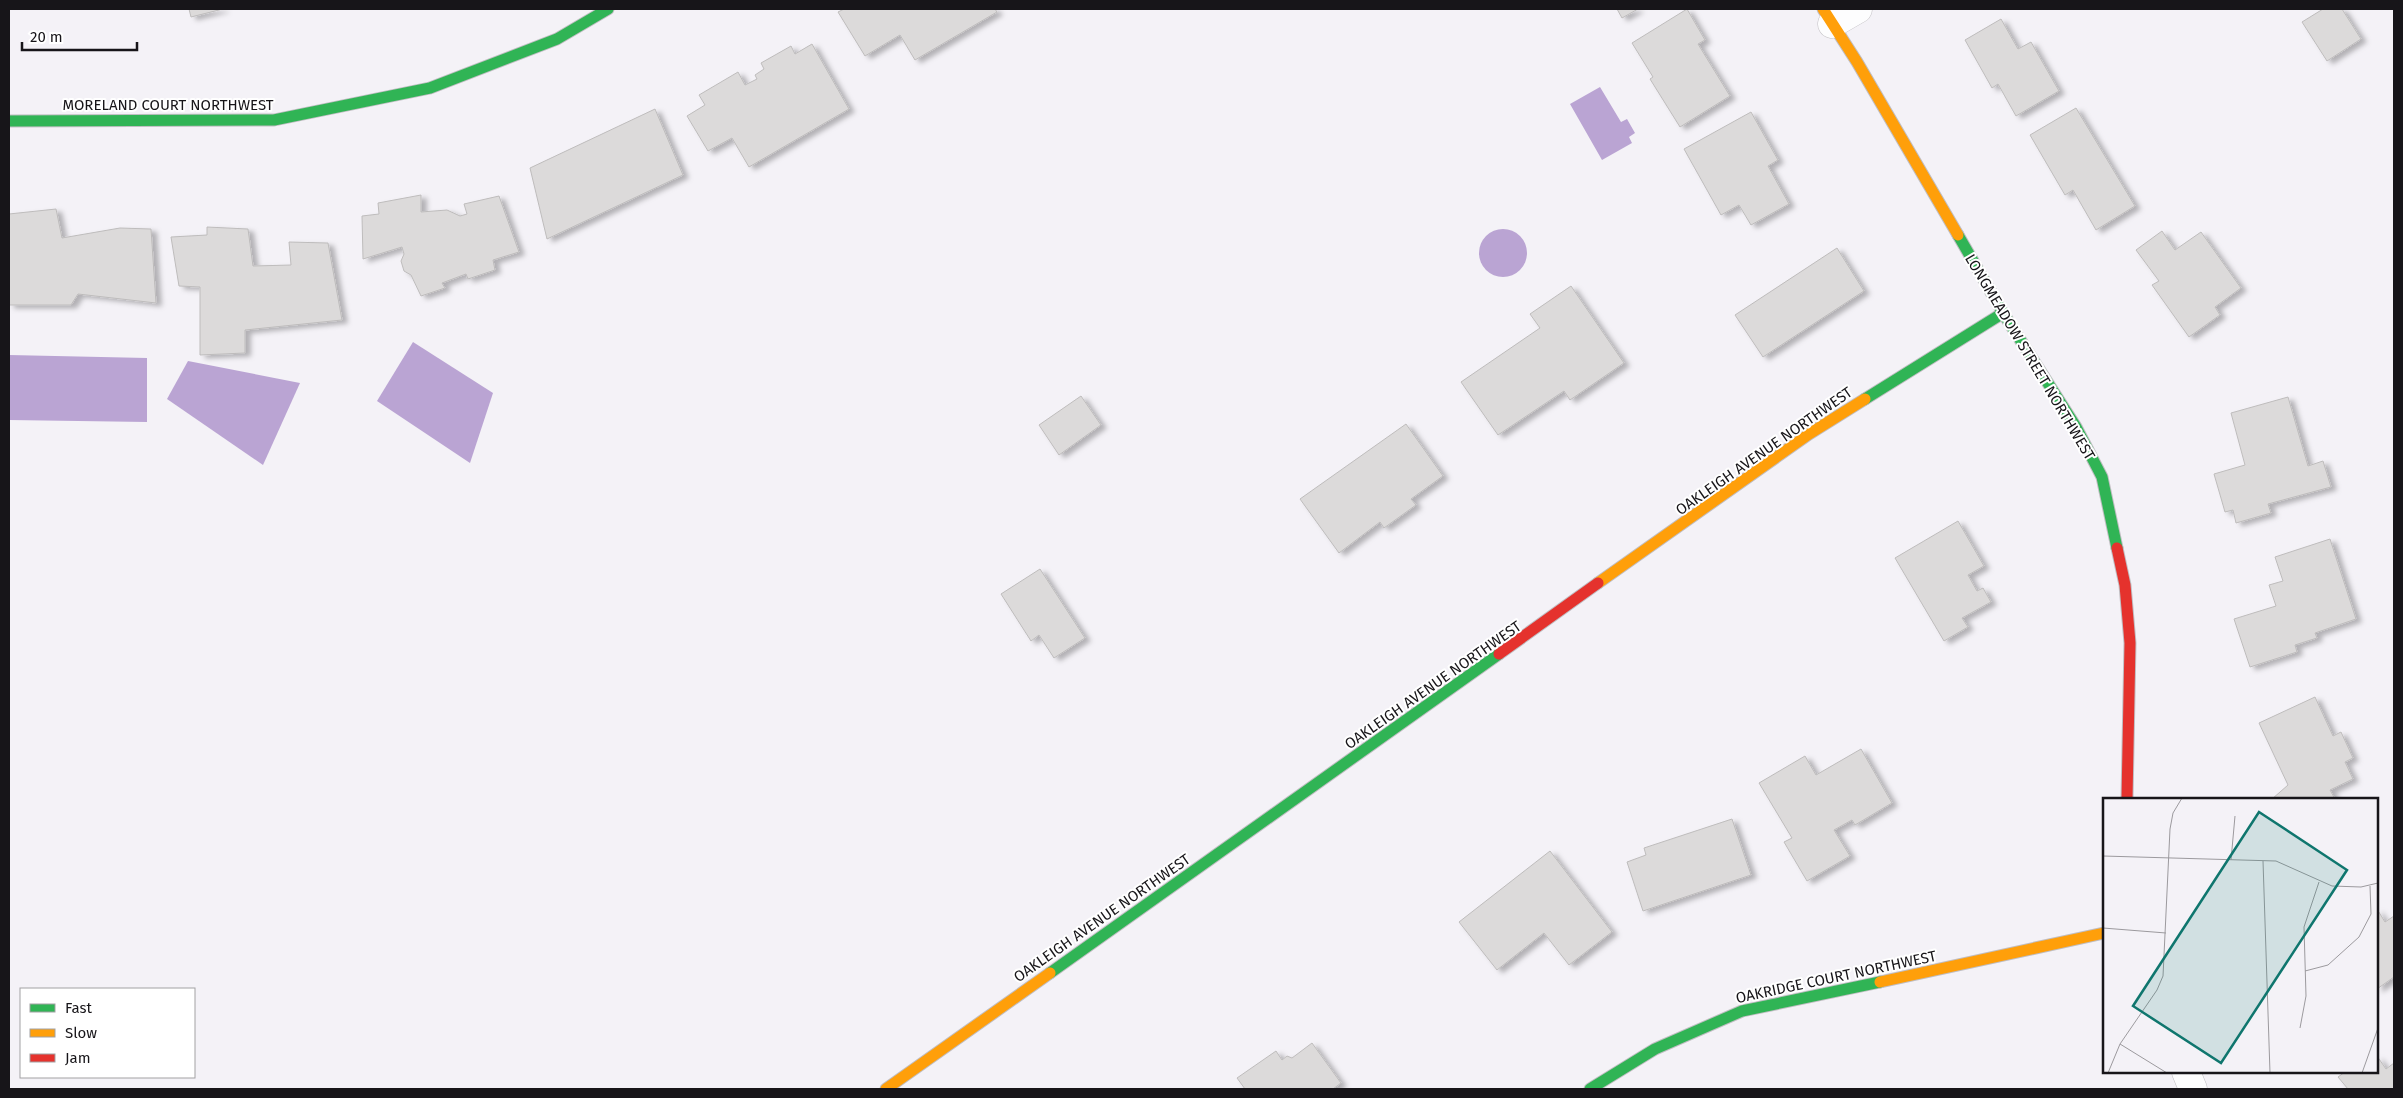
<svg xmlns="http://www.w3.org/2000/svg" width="2403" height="1098" viewBox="0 0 2403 1098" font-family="'Fira Sans',sans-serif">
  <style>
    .water { fill: #baa4d3 }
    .building { fill: #dcdada; stroke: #bebcbc; filter: url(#shadow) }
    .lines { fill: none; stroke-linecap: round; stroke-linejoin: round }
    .street-casing { stroke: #c0bec2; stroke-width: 29 }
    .fast-casing { stroke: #c0bec2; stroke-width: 13 }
    .slow-casing { stroke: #c0bec2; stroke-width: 13 }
    .jam-casing { stroke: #c0bec2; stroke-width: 13 }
    .street { stroke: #fdfdfe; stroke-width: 28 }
    .fast { stroke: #30b455; stroke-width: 11 }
    .slow { stroke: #ff9f0a; stroke-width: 11 }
    .jam { stroke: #e5322d; stroke-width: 11 }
    .labels { text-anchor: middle; stroke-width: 4; stroke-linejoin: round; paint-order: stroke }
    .street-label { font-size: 15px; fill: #171519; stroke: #fff }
    .inset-road { fill: none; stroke: #9c9a9e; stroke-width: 1 }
    .view { fill: #0f766e; fill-opacity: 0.15; stroke: #0f766e; stroke-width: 2.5 }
    .inset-edge { fill: none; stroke: #171519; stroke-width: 2.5 }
  </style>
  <defs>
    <filter id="shadow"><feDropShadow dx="5.5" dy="3" stdDeviation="2.5" flood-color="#0004"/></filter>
  </defs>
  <rect width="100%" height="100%" fill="#f4f2f7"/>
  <!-- water -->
  <g class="water">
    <path d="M 1600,87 L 1621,122 L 1627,119 L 1635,133 L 1629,137 L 1632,143 L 1602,160 L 1570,104 Z"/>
    <circle cx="1503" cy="253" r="24"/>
    <path d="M 413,342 L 493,393 L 470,463 L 377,401 Z"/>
    <path d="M 9,355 L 147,358 L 147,422 L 9,420 Z"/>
    <path d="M 188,361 L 300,383 L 263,465 L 167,399 Z"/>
  </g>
  <!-- building -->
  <g class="building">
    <path d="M 189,9 L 223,9 L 191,17 Z"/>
    <path d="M 844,9 L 995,9 L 997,12 L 915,60 L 900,35 L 865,56 L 838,12 Z"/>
    <path d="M 1617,9 L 1638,9 L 1622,18 Z"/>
    <path d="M 1687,9 L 1705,40 L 1698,44 L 1730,96 L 1680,127 L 1650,79 L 1653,77 L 1632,43 Z"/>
    <path d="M 2323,9 L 2342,9 L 2361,39 L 2327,61 L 2302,22 Z"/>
    <path d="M 2001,19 L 2018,49 L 2031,42 L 2059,91 L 2016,116 L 1998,84 L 1992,88 L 1965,40 Z"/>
    <path d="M 812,44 L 849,109 L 749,167 L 732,138 L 708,151 L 687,116 L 705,105 L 699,95 L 738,72 L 745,85 L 757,79 L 755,75 L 764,69 L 761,63 L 791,46 L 795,54 Z"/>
    <path d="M 2076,108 L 2135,206 L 2096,230 L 2073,190 L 2065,195 L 2030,135 Z"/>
    <path d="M 655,109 L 683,175 L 547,239 L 530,168 Z"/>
    <path d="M 1751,112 L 1778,160 L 1768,166 L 1789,204 L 1751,225 L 1739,205 L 1721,215 L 1684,149 Z"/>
    <path d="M 421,195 L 421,212 L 447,210 L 460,216 L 467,214 L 464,204 L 499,196 L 519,252 L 493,260 L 495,270 L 468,279 L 466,274 L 442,283 L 445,288 L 421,296 L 411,275 L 404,271 L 401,261 L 404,254 L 402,247 L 363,259 L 362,216 L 379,214 L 378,203 Z"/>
    <path d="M 56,209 L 62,238 L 120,228 L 151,229 L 156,303 L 78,294 L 71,305 L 9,305 L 9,214 Z"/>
    <path d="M 207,227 L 248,229 L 253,266 L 291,265 L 289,242 L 328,243 L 342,320 L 245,330 L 245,353 L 200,355 L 200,287 L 179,286 L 171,237 L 207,235 Z"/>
    <path d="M 2162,231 L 2175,250 L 2201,232 L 2241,288 L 2215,307 L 2220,315 L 2189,337 L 2152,285 L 2159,281 L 2136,250 Z"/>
    <path d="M 1837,248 L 1864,291 L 1763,357 L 1735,315 Z"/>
    <path d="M 1571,286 L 1624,363 L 1570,400 L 1564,391 L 1498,435 L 1461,382 L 1540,328 L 1530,314 Z"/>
    <path d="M 1081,396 L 1101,425 L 1059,455 L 1039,425 Z"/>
    <path d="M 2288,397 L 2308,466 L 2323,461 L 2331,487 L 2268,504 L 2271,513 L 2236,523 L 2233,510 L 2225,512 L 2214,474 L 2245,465 L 2231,413 Z"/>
    <path d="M 1406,424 L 1443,476 L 1411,499 L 1416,505 L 1384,528 L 1380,522 L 1339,553 L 1300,499 Z"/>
    <path d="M 1958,521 L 1984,566 L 1968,575 L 1977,591 L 1983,588 L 1991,602 L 1962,618 L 1968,627 L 1944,641 L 1895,558 Z"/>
    <path d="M 2330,539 L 2356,619 L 2315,633 L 2317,638 L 2295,645 L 2297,652 L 2250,667 L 2234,619 L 2276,606 L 2269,585 L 2283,581 L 2275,557 Z"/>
    <path d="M 1040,569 L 1085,638 L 1054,658 L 1039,635 L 1031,641 L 1001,594 Z"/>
    <path d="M 2315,697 L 2333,736 L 2341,732 L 2353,758 L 2345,762 L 2353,779 L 2330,790 L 2335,799 L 2272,799 L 2288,785 L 2259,723 Z"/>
    <path d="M 1861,749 L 1892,803 L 1855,825 L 1852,820 L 1834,830 L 1850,856 L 1807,881 L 1784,842 L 1792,838 L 1759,783 L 1805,756 L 1816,775 Z"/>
    <path d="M 1732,819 L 1751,875 L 1643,911 L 1627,862 L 1646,855 L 1644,848 Z"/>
    <path d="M 1550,851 L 1612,932 L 1569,965 L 1544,933 L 1497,970 L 1459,922 Z"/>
    <path d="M 2377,909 L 2385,922 L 2394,916 L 2394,977 L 2377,989 Z"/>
    <path d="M 1312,1043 L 1341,1083 L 1333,1089 L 1245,1089 L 1237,1078 L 1276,1051 L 1282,1060 L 1287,1056 L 1292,1058 Z"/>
    <path d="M 2377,1056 L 2386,1069 L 2394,1063 L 2394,1089 L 2348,1089 L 2338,1077 L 2345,1072 L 2377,1072 Z"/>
  </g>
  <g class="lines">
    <!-- street casing -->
    <g class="street-casing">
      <g id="street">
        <path d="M 1832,24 L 1858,9"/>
        <path d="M 2186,1072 L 2193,1089"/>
      </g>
    </g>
    <!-- fast casing -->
    <g class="fast-casing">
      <g id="fast">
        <path d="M 9,121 L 274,120 L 430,88 L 557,39 L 608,9"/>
        <path d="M 1958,235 L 2003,313 L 2076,427 L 2102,477 L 2117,548"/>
        <path d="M 1865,399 L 2003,313"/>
        <path d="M 1050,973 L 1499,654"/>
        <path d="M 1590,1089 L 1655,1049 L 1742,1011 L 1880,982"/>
      </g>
    </g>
    <!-- slow casing -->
    <g class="slow-casing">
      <g id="slow">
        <path d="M 1823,9 L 1857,62 L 1958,235"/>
        <path d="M 1598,583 L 1809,434 L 1865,399"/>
        <path d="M 1880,982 L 2104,933"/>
        <path d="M 886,1089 L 1050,973"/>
      </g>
    </g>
    <!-- jam casing -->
    <g class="jam-casing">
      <g id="jam">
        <path d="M 2117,548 L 2125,585 L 2130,643 L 2127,799"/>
        <path d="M 1499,654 L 1598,583"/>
      </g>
    </g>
    <!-- street -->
    <use href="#street" class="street"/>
    <!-- fast -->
    <use href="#fast" class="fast"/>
    <!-- slow -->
    <use href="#slow" class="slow"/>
    <!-- jam -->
    <use href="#jam" class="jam"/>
  </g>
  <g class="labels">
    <!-- street labels -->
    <g class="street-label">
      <text x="168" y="110">MORELAND COURT NORTHWEST</text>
      <text transform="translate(2030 357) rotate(59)" y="5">LONGMEADOW STREET NORTHWEST</text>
      <text transform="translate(1764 451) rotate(-35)" y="5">OAKLEIGH AVENUE NORTHWEST</text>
      <text transform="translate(1433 685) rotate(-35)" y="5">OAKLEIGH AVENUE NORTHWEST</text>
      <text transform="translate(1102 918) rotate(-35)" y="5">OAKLEIGH AVENUE NORTHWEST</text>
      <text transform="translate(1836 977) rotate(-12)" y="5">OAKRIDGE COURT NORTHWEST</text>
    </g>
  </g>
  <!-- overview -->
  <g transform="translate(2103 798)">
    <rect width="275" height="275" fill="#f4f2f7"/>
    <path class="inset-road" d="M 0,58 L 173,63 L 229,88 L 258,89 L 275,85M 128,62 L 132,18M 160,63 L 167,275M 0,130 L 63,135M 202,173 L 225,167 L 256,139 L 268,116 L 267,88M 197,230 L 203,198 L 201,129 L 216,84M 17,246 L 64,275M 5,275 L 17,246 L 54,192 L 60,178 L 67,31 L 70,15 L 79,0M 259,275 L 275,230"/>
    <path class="view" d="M 156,14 L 244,72 L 118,265 L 30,208 Z"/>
    <rect width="275" height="275" class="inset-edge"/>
  </g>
  <!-- border -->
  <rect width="2403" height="1098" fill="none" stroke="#171519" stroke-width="20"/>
  <!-- legend -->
  <rect x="20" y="988" width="175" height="90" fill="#ffffff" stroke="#a2a1a3"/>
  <rect x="30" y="1004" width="25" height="8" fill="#30b455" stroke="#a2a1a3"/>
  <text x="65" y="1013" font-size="15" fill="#171519">Fast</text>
  <rect x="30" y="1029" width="25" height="8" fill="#ff9f0a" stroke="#a2a1a3"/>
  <text x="65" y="1038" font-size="15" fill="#171519">Slow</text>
  <rect x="30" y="1054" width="25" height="8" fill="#e5322d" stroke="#a2a1a3"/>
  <text x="65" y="1063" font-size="15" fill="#171519">Jam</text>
  <!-- scale -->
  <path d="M22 42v8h115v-8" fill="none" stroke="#171519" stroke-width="2.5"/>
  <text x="30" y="42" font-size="15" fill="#171519" stroke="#ffffff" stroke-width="4" paint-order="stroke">20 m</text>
</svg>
